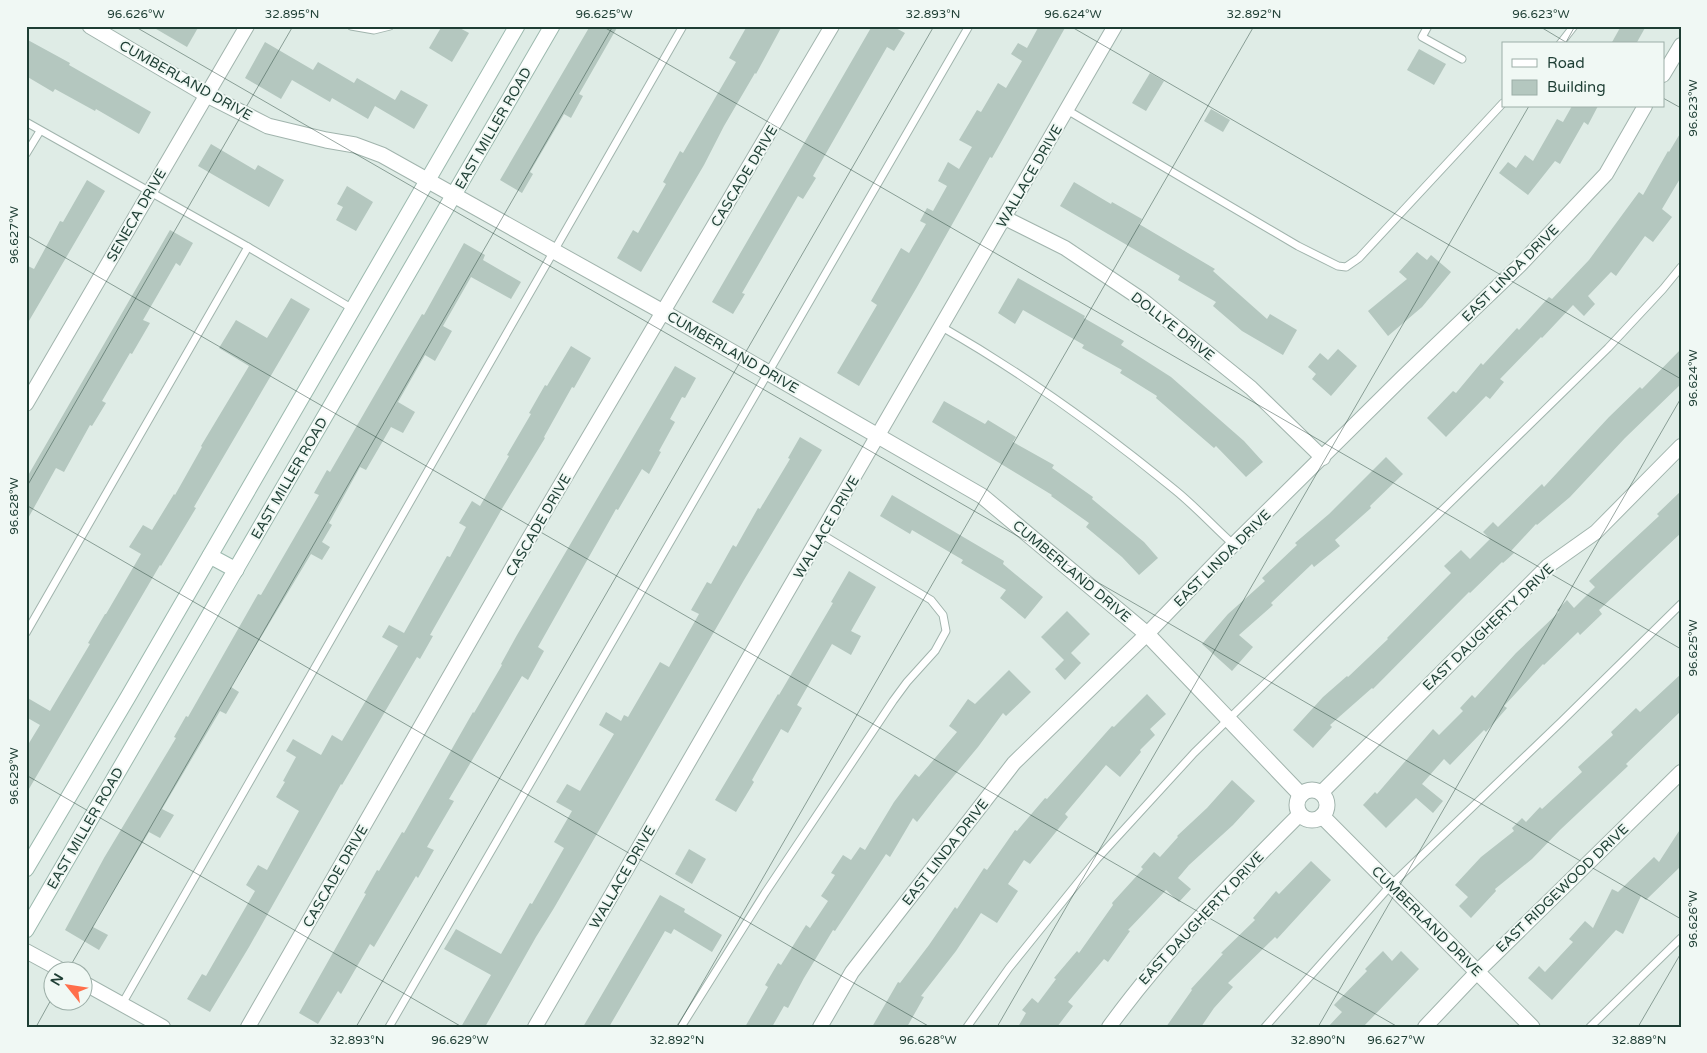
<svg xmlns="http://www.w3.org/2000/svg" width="1707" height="1053" viewBox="0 0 1707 1053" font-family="'Varela Round',sans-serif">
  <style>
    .building { fill: #b4c7bf }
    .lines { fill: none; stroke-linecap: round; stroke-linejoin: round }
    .service-casing { stroke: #a1b4ad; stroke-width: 9 }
    .minor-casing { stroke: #a1b4ad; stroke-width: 16 }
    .tertiary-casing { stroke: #a1b4ad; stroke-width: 17 }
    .secondary-casing { stroke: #9cb9ae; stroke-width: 17 }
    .service { stroke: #fff; stroke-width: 7 }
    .minor { stroke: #fff; stroke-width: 14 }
    .tertiary { stroke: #fff; stroke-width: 15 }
    .secondary { stroke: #fff; stroke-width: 15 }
    .ticks { fill: none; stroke: #1e3e34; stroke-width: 1; stroke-opacity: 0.45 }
    .labels { text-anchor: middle; stroke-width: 4; stroke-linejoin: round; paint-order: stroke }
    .street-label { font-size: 14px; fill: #1e3e34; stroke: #f0f8f4 }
    .neatline { fill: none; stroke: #1e3e34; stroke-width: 2 }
    .ticks-label { font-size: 12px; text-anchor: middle; fill: #1e3e34 }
  </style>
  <rect width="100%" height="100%" fill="#dfece6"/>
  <!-- building -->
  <g class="building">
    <path d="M 151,26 L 199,26 L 187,47 Z"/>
    <path d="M 442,26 L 456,26 L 469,33 L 452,62 L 429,48 Z"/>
    <path d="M 590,26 L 618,26 L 579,94 L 583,96 L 571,118 L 564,114 L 530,172 L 533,174 L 522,193 L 500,180 Z"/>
    <path d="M 747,26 L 782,26 L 756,74 L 755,73 L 724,126 L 704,165 L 641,272 L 617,258 L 633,230 L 638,233 L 666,184 L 663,182 L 680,151 L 683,153 L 736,62 L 729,58 Z"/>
    <path d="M 872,26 L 892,26 L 905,33 L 894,51 L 887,47 L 813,176 L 816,178 L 803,199 L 798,196 L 742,293 L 745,294 L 733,314 L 712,302 Z"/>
    <path d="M 1039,26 L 1066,26 L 1009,128 L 992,158 L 990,157 L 917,287 L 859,386 L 837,373 L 877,305 L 871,301 L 901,248 L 909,253 L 926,224 L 920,221 L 927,208 L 933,211 L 947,186 L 938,181 L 948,162 L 959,169 L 972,147 L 959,140 L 977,110 L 981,112 L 998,83 L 1006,88 L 1022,61 L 1011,54 L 1018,43 L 1027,48 Z"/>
    <path d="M 1621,26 L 1646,26 L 1636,44 L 1611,44 Z"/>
    <path d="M 26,39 L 70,63 L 69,65 L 151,112 L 139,134 L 96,109 L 95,111 L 55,89 L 53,92 L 26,76 Z"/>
    <path d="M 265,42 L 313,70 L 318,62 L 354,83 L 357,78 L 395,100 L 401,90 L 428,105 L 414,129 L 375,106 L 368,119 L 332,98 L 330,102 L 292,80 L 281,99 L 245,78 Z"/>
    <path d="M 1419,49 L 1446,64 L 1434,85 L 1407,70 Z"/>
    <path d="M 1150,73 L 1164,81 L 1146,111 L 1132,103 Z"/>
    <path d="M 1572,106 L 1598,106 L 1588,125 L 1584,122 L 1560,164 L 1555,161 L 1528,195 L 1499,173 L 1508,162 L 1516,168 L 1525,155 L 1533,161 L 1557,119 L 1563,122 Z"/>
    <path d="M 1211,109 L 1230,120 L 1223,132 L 1204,121 Z"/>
    <path d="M 1681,132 L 1681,177 L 1662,209 L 1672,217 L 1653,242 L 1645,236 L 1616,276 L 1611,272 L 1588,296 L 1595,304 L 1584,316 L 1573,305 L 1542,338 L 1541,337 L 1500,379 L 1504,382 L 1490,399 L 1486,396 L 1446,437 L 1427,418 L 1453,391 L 1456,393 L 1481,363 L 1483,365 L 1517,328 L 1519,330 L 1549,297 L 1552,299 L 1589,260 L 1639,192 L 1643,195 L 1668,151 L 1669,152 Z"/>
    <path d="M 211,144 L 255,170 L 258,165 L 284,180 L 269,207 L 198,166 Z"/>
    <path d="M 87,180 L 105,191 L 26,326 L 26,265 L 34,269 L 60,221 L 63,222 Z"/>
    <path d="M 1074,182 L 1111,204 L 1112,202 L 1142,219 L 1139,224 L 1215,269 L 1213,271 L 1267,319 L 1270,314 L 1297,330 L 1283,355 L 1242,331 L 1213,306 L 1216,302 L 1178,280 L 1180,276 L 1060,206 Z"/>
    <path d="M 347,186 L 373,202 L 356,231 L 336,220 L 343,207 L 337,204 Z"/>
    <path d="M 170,230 L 193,243 L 180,266 L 176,263 L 143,320 L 150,323 L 132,354 L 130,353 L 102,401 L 106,403 L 92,426 L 90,425 L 64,472 L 56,468 L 26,522 L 26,479 Z"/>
    <path d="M 464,243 L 485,255 L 483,260 L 521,282 L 511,299 L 471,277 L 443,326 L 452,331 L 435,361 L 425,355 L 398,402 L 415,412 L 403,433 L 391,427 L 366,470 L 360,467 L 329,523 L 332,525 L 322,542 L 330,547 L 322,560 L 311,554 L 231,687 L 239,692 L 226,714 L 220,711 L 162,809 L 174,815 L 160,838 L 149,832 L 97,919 L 93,927 L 108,935 L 99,950 L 65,930 L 104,858 L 176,738 L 174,737 L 186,716 L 188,717 L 258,594 L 261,595 L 319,495 L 314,493 L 327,470 L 330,472 L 399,353 L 422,314 L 424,315 Z"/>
    <path d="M 1417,252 L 1427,260 L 1431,255 L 1451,272 L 1422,307 L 1388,336 L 1368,311 L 1407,279 L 1399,272 Z"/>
    <path d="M 1018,278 L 1085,316 L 1084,318 L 1124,341 L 1121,345 L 1171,377 L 1244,441 L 1263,462 L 1246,477 L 1216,446 L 1214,448 L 1156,398 L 1157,396 L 1120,373 L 1122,370 L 1082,348 L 1084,345 L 1023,310 L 1015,324 L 998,313 Z"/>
    <path d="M 291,298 L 310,309 L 194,507 L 196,508 L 161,566 L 160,565 L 26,794 L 26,748 L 40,725 L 26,717 L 26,697 L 50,711 L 90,644 L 88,643 L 105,614 L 106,614 L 141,554 L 129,547 L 143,525 L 152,530 L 174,494 L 175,495 L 202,447 L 201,446 L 249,366 L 219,348 L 236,320 L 267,338 Z"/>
    <path d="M 571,346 L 591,358 L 574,388 L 572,387 L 544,437 L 545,438 L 503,507 L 430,635 L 433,636 L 420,659 L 417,657 L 342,785 L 341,784 L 249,947 L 210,1012 L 187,999 L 202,974 L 206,976 L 255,891 L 246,885 L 258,865 L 267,870 L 299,811 L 276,797 L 285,782 L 283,781 L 296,757 L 286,751 L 293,739 L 321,755 L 332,735 L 342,741 L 398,646 L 382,637 L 389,625 L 404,633 L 447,556 L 450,557 L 466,527 L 459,523 L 472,501 L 480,506 L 509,456 L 507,455 L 531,414 L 529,413 L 545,385 L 547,386 Z"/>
    <path d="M 1338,349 L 1357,366 L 1331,396 L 1312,379 L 1316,374 L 1308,367 L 1320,353 L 1328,360 Z"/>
    <path d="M 1681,349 L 1681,384 L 1625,438 L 1570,497 L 1537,525 L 1536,524 L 1511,551 L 1514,553 L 1503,563 L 1502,562 L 1470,593 L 1469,592 L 1373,689 L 1372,688 L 1330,725 L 1332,727 L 1313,748 L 1293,730 L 1323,697 L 1347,676 L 1348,677 L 1388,639 L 1387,638 L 1451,573 L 1444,566 L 1461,550 L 1470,559 L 1490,539 L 1483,532 L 1493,522 L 1498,527 L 1542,484 L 1544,487 L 1609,417 L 1640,387 L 1642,389 Z"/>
    <path d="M 675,366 L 696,378 L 685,398 L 682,397 L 670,419 L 675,422 L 659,451 L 661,452 L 649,474 L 642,469 L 618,510 L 616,509 L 538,647 L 544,651 L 528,680 L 522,676 L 449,799 L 454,801 L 427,847 L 434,850 L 418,878 L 416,876 L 374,947 L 370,944 L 341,994 L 338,991 L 318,1024 L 299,1013 L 366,894 L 364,893 L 377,870 L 379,871 L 402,832 L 404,833 L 473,712 L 474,713 L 502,665 L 501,664 L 517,635 Z"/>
    <path d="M 944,401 L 985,424 L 988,420 L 1016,437 L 1013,442 L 1054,465 L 1052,468 L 1093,497 L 1092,499 L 1144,542 L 1158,558 L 1139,575 L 1122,557 L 1086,527 L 1089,523 L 1051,496 L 1052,495 L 932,422 Z"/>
    <path d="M 800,437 L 822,450 L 744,580 L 554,908 L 536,937 L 485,1027 L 461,1027 L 491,975 L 444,949 L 456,929 L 501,954 L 530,903 L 532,904 L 564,848 L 554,842 L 572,811 L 556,802 L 567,784 L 580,791 L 614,734 L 599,725 L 606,712 L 621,721 L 624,715 L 628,717 L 660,662 L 669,667 L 699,614 L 691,610 L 707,582 L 711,584 L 733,545 L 736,547 L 758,508 L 760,509 L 790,459 L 788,458 Z"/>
    <path d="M 1386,457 L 1403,474 L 1370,506 L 1371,508 L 1335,540 L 1340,546 L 1314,567 L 1312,564 L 1271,603 L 1273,605 L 1239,635 L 1253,647 L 1232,671 L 1202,644 L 1228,614 L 1265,581 L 1262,578 L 1297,545 L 1295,543 L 1329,514 Z"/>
    <path d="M 1681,491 L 1681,533 L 1599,610 L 1602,614 L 1580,635 L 1578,632 L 1544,665 L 1543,664 L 1504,706 L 1507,708 L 1486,732 L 1484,730 L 1450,765 L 1444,759 L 1422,784 L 1443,801 L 1433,813 L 1416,798 L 1386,828 L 1363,805 L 1375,792 L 1377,794 L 1433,729 L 1439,735 L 1463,711 L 1460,708 L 1472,695 L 1475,698 L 1516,653 L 1559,612 L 1557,610 L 1567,600 L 1574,608 L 1595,587 L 1589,581 L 1659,516 L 1657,514 Z"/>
    <path d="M 892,495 L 1004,561 L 1003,564 L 1043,597 L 1025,619 L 1000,598 L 1006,590 L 961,563 L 963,560 L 912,530 L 910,534 L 880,516 Z"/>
    <path d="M 849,571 L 876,587 L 851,631 L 861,636 L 851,655 L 832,644 L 797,705 L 802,708 L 788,733 L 781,729 L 752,780 L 754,782 L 736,812 L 715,800 L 778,694 L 779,695 L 833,603 L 831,602 Z"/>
    <path d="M 1067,611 L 1090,634 L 1071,653 L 1081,663 L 1065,680 L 1055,669 L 1064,660 L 1041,637 Z"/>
    <path d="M 1009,670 L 1031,692 L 1006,716 L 1003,713 L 978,747 L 938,795 L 917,822 L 913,818 L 890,857 L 886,854 L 835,931 L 833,930 L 804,978 L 788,1008 L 784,1006 L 772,1027 L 745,1027 L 768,987 L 765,985 L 778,963 L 781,965 L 806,925 L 810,928 L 828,901 L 821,896 L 835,875 L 831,873 L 843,855 L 851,860 L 860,847 L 865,850 L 894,802 L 915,774 L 919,777 L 957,732 L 949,726 L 968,699 L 975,704 Z"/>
    <path d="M 1681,674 L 1681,711 L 1626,764 L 1628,766 L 1560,830 L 1532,859 L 1495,889 L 1496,891 L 1471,918 L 1459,906 L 1468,897 L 1455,885 L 1481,857 L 1514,831 L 1512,828 L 1522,818 L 1526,822 L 1540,807 L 1542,809 L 1582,772 L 1578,767 L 1613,735 L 1611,732 L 1636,708 L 1640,712 Z"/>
    <path d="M 1147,694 L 1166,714 L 1150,729 L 1155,735 L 1140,750 L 1141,752 L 1120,777 L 1106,765 L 1065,814 L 1068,817 L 1030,864 L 1024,860 L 1008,884 L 1018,891 L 997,923 L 981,913 L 956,951 L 921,996 L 924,997 L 907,1027 L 872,1027 L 898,982 L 900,983 L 929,945 L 955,907 L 957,909 L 984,868 L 987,870 L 1015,830 L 1017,831 L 1045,798 L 1047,799 L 1112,726 L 1114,727 Z"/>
    <path d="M 1232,780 L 1255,801 L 1233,825 L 1189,865 L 1178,878 L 1191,889 L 1179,902 L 1166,890 L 1128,930 L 1130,931 L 1108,962 L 1104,959 L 1068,1002 L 1073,1006 L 1057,1027 L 1018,1027 L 1026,1013 L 1022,1010 L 1032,998 L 1038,1003 L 1056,979 L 1054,978 L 1077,951 L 1079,953 L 1113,905 L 1112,903 L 1143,869 L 1141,867 L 1154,852 L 1160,857 L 1178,837 L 1177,836 L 1207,808 Z"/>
    <path d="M 1681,828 L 1681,866 L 1646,900 L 1641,896 L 1623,934 L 1616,930 L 1552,1000 L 1528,978 L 1539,966 L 1545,972 L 1573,942 L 1569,939 L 1585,921 L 1593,928 L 1612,889 L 1618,892 L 1654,857 L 1659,862 Z"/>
    <path d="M 689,849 L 706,859 L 692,884 L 675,874 Z"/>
    <path d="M 1311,861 L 1331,880 L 1277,939 L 1275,937 L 1228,983 L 1233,987 L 1214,1008 L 1201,1027 L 1166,1027 L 1192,990 L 1191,989 L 1223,954 L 1221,953 L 1255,920 L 1253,918 L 1276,891 L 1279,894 Z"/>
    <path d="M 660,895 L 685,909 L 684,912 L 722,935 L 712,952 L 674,929 L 671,934 L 665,931 L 609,1027 L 583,1027 Z"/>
    <path d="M 1383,951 L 1392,961 L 1401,951 L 1419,969 L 1363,1027 L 1328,1027 L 1342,1012 L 1334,1005 L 1367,971 L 1365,969 Z"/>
  </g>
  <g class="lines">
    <!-- service casing -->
    <g class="service-casing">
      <g id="service">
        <path d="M 351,26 L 374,30 L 390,26"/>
        <path d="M 1428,26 L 1422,37 L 1462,59"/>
        <path d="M 1560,44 L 1574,26"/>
        <path d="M 1067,110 L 1298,246 L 1338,266 L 1346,267 L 1359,258 L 1503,103"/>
        <path d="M 26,122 L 248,247 L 353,309"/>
        <path d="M 26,154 L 40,131"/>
        <path d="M 942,327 C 1024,374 1102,430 1175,490 C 1196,507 1214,527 1234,545"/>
        <path d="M 26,633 L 248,247"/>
        <path d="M 122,1004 L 683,26"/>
        <path d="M 389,1027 L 969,26"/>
        <path d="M 681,1027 L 765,893 L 893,701 L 907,682 L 935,651 L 946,631 L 943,615 L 931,600 L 821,534"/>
        <path d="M 967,1027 L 1009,968 L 1097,859 L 1194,753 L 1608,348 L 1663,289 L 1681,267"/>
        <path d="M 1265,1027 L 1391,885 L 1561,722 L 1681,604"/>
        <path d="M 1590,1027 L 1681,938"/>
      </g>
    </g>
    <!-- minor casing -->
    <g class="minor-casing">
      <g id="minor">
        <path d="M 1663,75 L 1681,45"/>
        <path d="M 1005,218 L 1065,248 L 1141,299 L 1251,388 L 1323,458"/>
        <path d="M 26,404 L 247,26"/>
        <path d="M 1321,793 L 1548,566 L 1596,532 L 1681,446"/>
        <path d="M 26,951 L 61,970"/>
        <path d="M 82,982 L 163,1027"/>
        <path d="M 248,1027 L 528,540 L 832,26"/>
        <path d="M 535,1027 L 1115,26"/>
        <path d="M 820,1027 L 852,972 L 1014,763 L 1147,634 L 1224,554 L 1402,378 L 1520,265 L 1606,174 L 1645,106"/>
        <path d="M 1109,1027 C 1165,950 1232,882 1299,815"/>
        <path d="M 1425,1027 L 1478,971 L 1681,772"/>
      </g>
    </g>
    <!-- tertiary casing -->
    <g class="tertiary-casing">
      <g id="tertiary">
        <path d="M 90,26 L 207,95 L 268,126 L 326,140 L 355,145 L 382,155 L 663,312 L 982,496 L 1147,634 L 1301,795"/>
        <circle cx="1312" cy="805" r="15"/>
        <path d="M 1322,816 L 1532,1027"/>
      </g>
    </g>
    <!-- secondary casing -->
    <g class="secondary-casing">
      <g id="secondary">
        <path d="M 210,556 L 236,570"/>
        <path d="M 26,869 L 128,697 L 517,26"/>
        <path d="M 26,930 L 552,26"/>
      </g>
    </g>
    <!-- service -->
    <use href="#service" class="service"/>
    <!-- minor -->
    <use href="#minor" class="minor"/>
    <!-- tertiary -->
    <use href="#tertiary" class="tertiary"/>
    <!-- secondary -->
    <use href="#secondary" class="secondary"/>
  </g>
  <!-- ticks -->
  <path class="ticks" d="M 134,26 L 1681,919M 602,26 L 1681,649M 1070,26 L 1681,379M 1539,26 L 1569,44M 1565,44 L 1575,26M 1663,98 L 1681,108M 26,235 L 1398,1027M 26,488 L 293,26M 26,505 L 930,1027M 26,775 L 462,1027M 68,970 L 613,26M 36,1027 L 52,998M 356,1027 L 934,26M 677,1027 L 1254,26M 997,1027 L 1529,106M 1318,1027 L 1681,398M 1638,1027 L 1681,953"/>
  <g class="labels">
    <!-- street labels -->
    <g class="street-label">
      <text transform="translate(186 80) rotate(29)" y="5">CUMBERLAND DRIVE</text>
      <text transform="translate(493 128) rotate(-60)" y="5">EAST MILLER ROAD</text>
      <text transform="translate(744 176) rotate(-59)" y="5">CASCADE DRIVE</text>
      <text transform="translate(1029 176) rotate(-60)" y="5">WALLACE DRIVE</text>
      <text transform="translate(136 215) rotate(-60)" y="5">SENECA DRIVE</text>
      <text transform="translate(1510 273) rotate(-45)" y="5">EAST LINDA DRIVE</text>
      <text transform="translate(1173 326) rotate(38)" y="5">DOLLYE DRIVE</text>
      <text transform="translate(733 352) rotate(30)" y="5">CUMBERLAND DRIVE</text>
      <text transform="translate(289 478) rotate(-60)" y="5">EAST MILLER ROAD</text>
      <text transform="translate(538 525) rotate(-60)" y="5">CASCADE DRIVE</text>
      <text transform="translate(826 527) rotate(-60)" y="5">WALLACE DRIVE</text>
      <text transform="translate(1222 558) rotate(-45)" y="5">EAST LINDA DRIVE</text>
      <text transform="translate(1072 571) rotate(40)" y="5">CUMBERLAND DRIVE</text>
      <text transform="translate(1488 627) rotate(-44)" y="5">EAST DAUGHERTY DRIVE</text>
      <text transform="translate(85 828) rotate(-60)" y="5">EAST MILLER ROAD</text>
      <text transform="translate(945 852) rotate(-52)" y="5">EAST LINDA DRIVE</text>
      <text transform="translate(335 876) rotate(-60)" y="5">CASCADE DRIVE</text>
      <text transform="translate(622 877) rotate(-60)" y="5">WALLACE DRIVE</text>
      <text transform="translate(1562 888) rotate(-44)" y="5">EAST RIDGEWOOD DRIVE</text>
      <text transform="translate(1201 918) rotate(-47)" y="5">EAST DAUGHERTY DRIVE</text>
      <text transform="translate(1427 921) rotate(45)" y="5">CUMBERLAND DRIVE</text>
    </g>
  </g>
  <!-- border -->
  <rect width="1707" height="1053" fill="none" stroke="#f0f8f4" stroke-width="55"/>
  <!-- legend -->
  <rect x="1502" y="42" width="162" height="65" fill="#f0f8f4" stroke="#9caea7"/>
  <rect x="1512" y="59" width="25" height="8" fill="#ffffff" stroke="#9caea7"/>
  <text x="1547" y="68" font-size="15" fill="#1e3e34">Road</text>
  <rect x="1512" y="80" width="25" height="15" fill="#b4c7bf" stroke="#9caea7"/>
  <text x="1547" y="92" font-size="15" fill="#1e3e34">Building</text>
  <!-- north arrow -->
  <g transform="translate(68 986) rotate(300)"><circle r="24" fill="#f0f8f4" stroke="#9caea7"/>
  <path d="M0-4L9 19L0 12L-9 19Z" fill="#ff6e4a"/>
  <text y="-8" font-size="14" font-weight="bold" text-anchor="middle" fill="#1e3e34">N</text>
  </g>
  <rect x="28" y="28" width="1652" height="998" class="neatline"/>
  <g class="ticks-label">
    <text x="136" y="18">96.626°W</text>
    <text x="292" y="18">32.895°N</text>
    <text x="604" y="18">96.625°W</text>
    <text x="933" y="18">32.893°N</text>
    <text x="1073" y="18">96.624°W</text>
    <text x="1254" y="18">32.892°N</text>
    <text x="1541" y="18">96.623°W</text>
    <text transform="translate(1693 108) rotate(-90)" y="4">96.623°W</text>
    <text transform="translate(14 235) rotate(-90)" y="4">96.627°W</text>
    <text transform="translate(1693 378) rotate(-90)" y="4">96.624°W</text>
    <text transform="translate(14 506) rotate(-90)" y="4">96.628°W</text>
    <text transform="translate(1693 648) rotate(-90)" y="4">96.625°W</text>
    <text transform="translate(14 776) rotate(-90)" y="4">96.629°W</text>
    <text transform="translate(1693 919) rotate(-90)" y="4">96.626°W</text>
    <text x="357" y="1044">32.893°N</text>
    <text x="460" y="1044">96.629°W</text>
    <text x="677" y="1044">32.892°N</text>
    <text x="928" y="1044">96.628°W</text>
    <text x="1318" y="1044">32.890°N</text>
    <text x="1396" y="1044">96.627°W</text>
    <text x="1639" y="1044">32.889°N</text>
  </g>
</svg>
